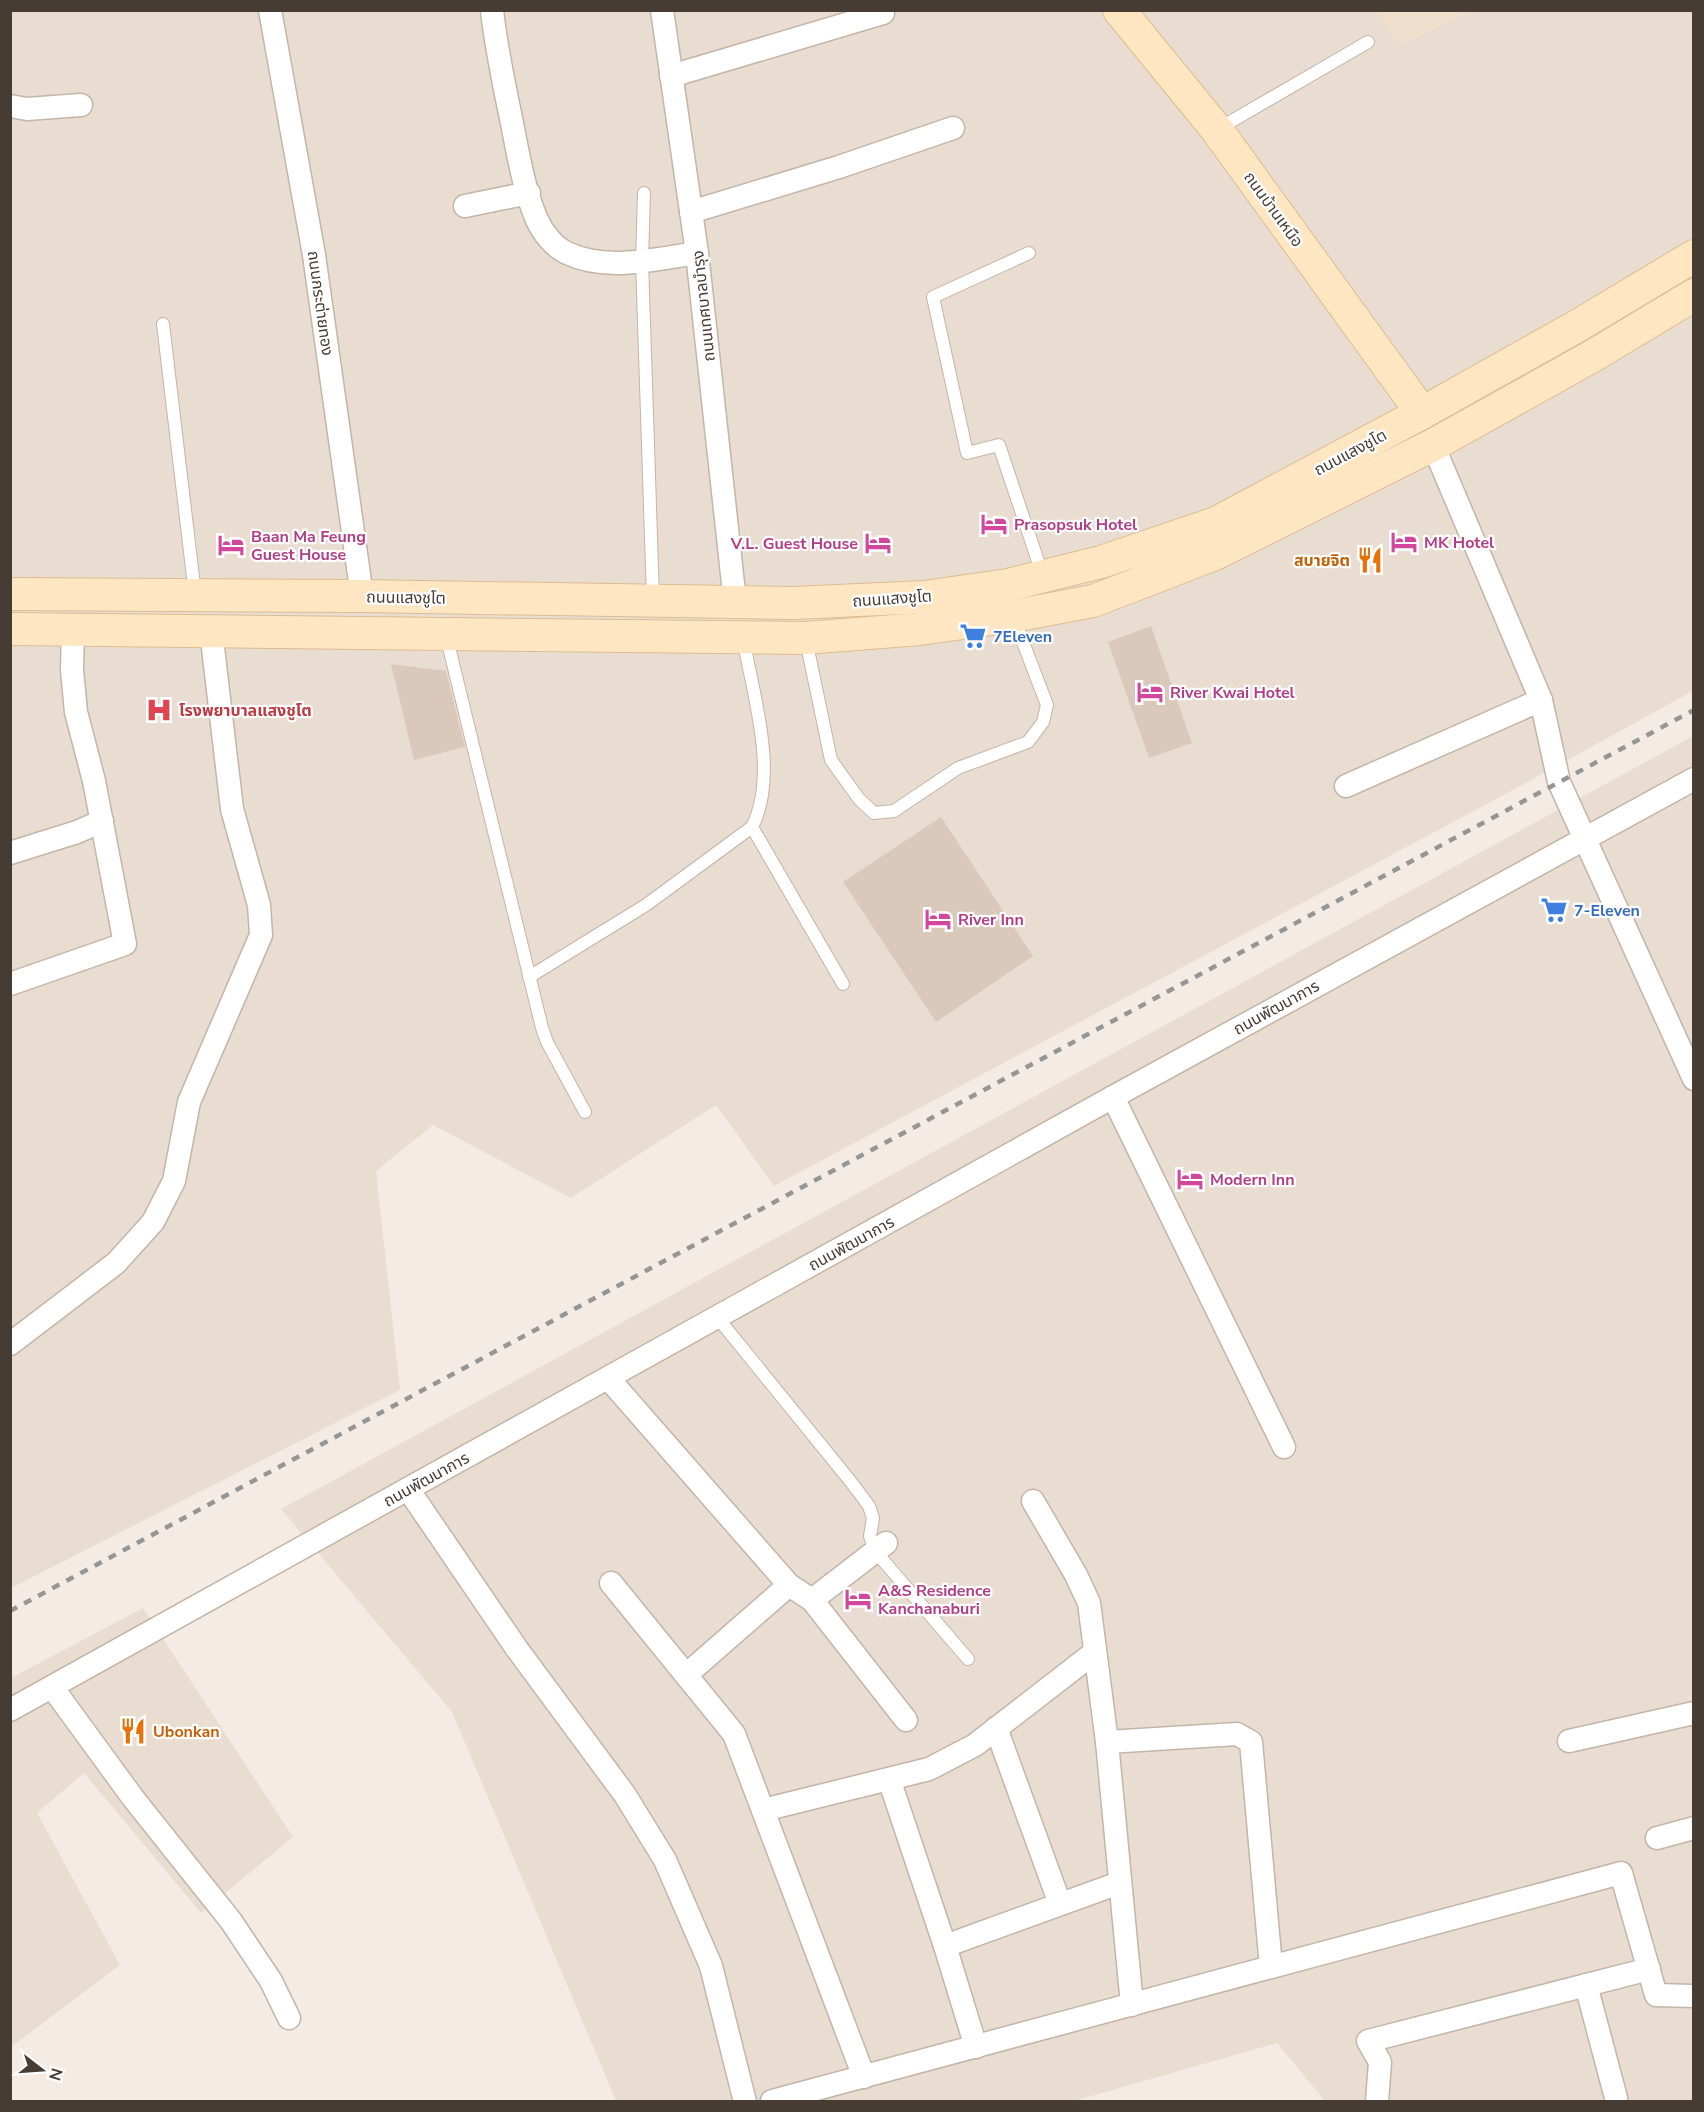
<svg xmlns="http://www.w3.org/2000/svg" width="1704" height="2112" viewBox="0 0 1704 2112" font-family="'Nunito Sans','Noto Sans Thai',sans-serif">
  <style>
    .residential { fill: #e9ddd1 }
    .education { fill: #efdfcc }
    .building { fill: #dac8bb }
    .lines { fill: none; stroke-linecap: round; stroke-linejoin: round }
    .lane-casing { stroke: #c3b5a8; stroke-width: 14 }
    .street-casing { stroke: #c3b5a8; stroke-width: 25 }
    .secondary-casing { stroke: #dcbc90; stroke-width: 34 }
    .lane { stroke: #fff; stroke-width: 12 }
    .street { stroke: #fff; stroke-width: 22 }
    .secondary { stroke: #ffe6c3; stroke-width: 32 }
    .rail { stroke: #959595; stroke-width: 4.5; stroke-dasharray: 8 8; stroke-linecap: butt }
    .labels { text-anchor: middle; stroke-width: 4.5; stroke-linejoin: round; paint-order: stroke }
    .street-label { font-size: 16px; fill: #473c33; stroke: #fff }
    .hotel-label { font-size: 16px; font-weight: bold; fill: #b23c85; stroke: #fff; text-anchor: start }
    .food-label { font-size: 16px; font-weight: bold; fill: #c56008; stroke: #fff; text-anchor: end }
    .shop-label { font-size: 16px; font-weight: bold; fill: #366cbe; stroke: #fff; text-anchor: start }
    .health-label { font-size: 16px; font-weight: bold; fill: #be3a42; stroke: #fff; text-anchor: start }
  </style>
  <rect width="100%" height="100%" fill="#f4ece4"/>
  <!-- residential -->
  <g class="residential">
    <path d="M 11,11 L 1693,11 L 1693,691 L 1513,790 L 774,1186 L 716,1105 L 571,1198 L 433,1125 L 376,1171 L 400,1390 L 11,1588 Z"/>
    <path d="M 1693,736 L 1693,2101 L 1325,2101 L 1277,2043 L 1074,2101 L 616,2101 L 452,1712 L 281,1509 Z"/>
    <path d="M 143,1608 L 293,1837 L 201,1913 L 84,1773 L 37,1813 L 120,1965 L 11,2047 L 11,1678 Z"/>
  </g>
  <!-- education -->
  <path class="education" d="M 1377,11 L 1471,11 L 1399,45 Z"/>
  <!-- building -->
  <g class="building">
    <path d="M 1151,626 L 1192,743 L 1149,758 L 1108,642 Z"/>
    <path d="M 391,664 L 446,671 L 465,747 L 414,760 Z"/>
    <path d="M 941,817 L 1033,956 L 936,1022 L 843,882 Z"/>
  </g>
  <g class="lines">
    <!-- lane casing -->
    <g class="lane-casing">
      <g id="lane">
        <path d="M 1218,129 L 1368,42"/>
        <path d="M 644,193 L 642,261 L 653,599"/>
        <path d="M 1029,253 L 933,297 L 967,453 L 999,445 L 1043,576"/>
        <path d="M 163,324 L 195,594"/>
        <path d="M 446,635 L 542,1028 L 547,1042 L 585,1112"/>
        <path d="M 806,640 L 831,760 L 859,799 L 874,813 L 894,811 L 958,768 L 1028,742 L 1043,722 L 1047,705 L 1013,616"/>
        <path d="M 752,827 L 843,984"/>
        <path d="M 529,977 L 646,905 L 752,827 C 779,775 753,694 743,638"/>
        <path d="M 717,1317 L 851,1482 L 869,1506 L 873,1518 L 870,1536 L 875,1551 L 968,1659"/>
      </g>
    </g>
    <!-- street casing -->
    <g class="street-casing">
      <g id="street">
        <path d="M 270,10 L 314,255 L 362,596"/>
        <path d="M 492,10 C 496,48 504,85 512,123 C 518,154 524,190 537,220 C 543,233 554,247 567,253 C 607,272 656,259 697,253"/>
        <path d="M 662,10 L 697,253 L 735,602"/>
        <path d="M 671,76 L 883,13"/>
        <path d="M 10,106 L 27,109 L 81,105"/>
        <path d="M 465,206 L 529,193"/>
        <path d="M 691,212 L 839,167 L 953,128"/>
        <path d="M 1433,445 L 1541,700 L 1559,782 L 1694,1079"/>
        <path d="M 1346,786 L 1541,700"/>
        <path d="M 10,853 L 77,832 L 102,821"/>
        <path d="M 10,984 L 125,944 L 94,781 L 76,712 L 72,670 L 73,629"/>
        <path d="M 1113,1097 L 1284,1447"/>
        <path d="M 10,1344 L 116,1263 L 153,1222 L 174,1181 L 189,1102 L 261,935 L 259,905 L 232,809 L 211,631"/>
        <path d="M 608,1378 L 789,1585 L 812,1600 L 906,1720"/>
        <path d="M 408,1489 L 517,1649 L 625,1795 L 665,1860 L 711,1966 L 745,2102"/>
        <path d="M 1033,1501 L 1076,1575 L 1089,1603 L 1107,1742 L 1132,2005"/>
        <path d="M 611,1583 L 734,1734 L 864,2077"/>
        <path d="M 812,1600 L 886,1543"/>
        <path d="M 686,1675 L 789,1585"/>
        <path d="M 52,1687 L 133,1798 L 231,1921 L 271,1981 L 289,2018"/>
        <path d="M 10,1710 L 1113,1097 L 1694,779"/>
        <path d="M 996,1728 L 1060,1904"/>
        <path d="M 1569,1741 L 1694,1713"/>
        <path d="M 1107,1742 L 1237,1734 L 1251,1742 L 1271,1967"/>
        <path d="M 889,1779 L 945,1946 L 976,2047"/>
        <path d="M 763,1810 L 929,1769 L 975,1745 L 1095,1652"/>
        <path d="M 1657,1838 L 1694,1828"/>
        <path d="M 945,1946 L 1119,1883"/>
        <path d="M 1586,1985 L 1616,2098"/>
        <path d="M 772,2101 L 1621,1873 L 1656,1995 L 1694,1996"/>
        <path d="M 1377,2102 L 1380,2062 L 1368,2041 L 1649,1969"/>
      </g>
    </g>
    <!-- secondary casing -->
    <g class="secondary-casing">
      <g id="secondary">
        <path d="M 1119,10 L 1217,130 L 1422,413"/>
        <path d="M 10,594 L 362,596 L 794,603 L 924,597 L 1008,585 L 1101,562 L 1216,523 L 1422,413 L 1579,325 L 1694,256"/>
        <path d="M 10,629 L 805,638 L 920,629 L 1013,616 L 1093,601 L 1215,554 L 1433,445 L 1591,357 L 1694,295"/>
      </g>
    </g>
    <!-- lane -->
    <use href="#lane" class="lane"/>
    <!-- street -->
    <use href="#street" class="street"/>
    <!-- secondary -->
    <use href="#secondary" class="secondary"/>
    <!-- rail -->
    <path class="rail" d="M 10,1611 L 1694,710"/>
  </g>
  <!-- icons -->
  <defs>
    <g id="hotel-bare" transform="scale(2.07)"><path d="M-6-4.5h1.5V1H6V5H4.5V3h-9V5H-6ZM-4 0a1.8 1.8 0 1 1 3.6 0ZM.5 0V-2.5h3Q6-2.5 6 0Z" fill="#d1479c" stroke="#fff" stroke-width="2.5" paint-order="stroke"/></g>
    <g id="restaurant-bare" transform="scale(2.07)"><path d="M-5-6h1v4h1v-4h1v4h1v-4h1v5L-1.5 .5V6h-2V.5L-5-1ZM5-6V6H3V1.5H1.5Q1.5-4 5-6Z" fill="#e8710a" stroke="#fff" stroke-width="2.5" paint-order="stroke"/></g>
    <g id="supermarket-bare" transform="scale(2.07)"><path d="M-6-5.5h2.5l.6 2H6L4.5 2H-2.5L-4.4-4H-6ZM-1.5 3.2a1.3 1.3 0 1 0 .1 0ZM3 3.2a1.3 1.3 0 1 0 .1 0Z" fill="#3f7fe0" stroke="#fff" stroke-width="2.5" paint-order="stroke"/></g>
    <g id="hospital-bare" transform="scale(2.07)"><path d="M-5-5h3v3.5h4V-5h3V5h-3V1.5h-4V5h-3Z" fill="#e0444e" stroke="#fff" stroke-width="2.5" paint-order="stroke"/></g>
  </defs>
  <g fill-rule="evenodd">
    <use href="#hotel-bare" x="994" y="524"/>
    <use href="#hotel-bare" x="1404" y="542"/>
    <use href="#hotel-bare" x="878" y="543"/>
    <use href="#hotel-bare" x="231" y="545"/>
    <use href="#restaurant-bare" x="1370" y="560"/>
    <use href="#supermarket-bare" x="973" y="636"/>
    <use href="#hotel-bare" x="1150" y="692"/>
    <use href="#hospital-bare" x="159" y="710"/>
    <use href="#supermarket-bare" x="1554" y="910"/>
    <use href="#hotel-bare" x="938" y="919"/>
    <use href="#hotel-bare" x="1190" y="1179"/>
    <use href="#hotel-bare" x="858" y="1599"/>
    <use href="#restaurant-bare" x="133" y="1731"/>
  </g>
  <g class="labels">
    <!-- street labels -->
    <g class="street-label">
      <text transform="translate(1274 209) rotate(54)" y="6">ถนนบ้านเหนือ</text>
      <text transform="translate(321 303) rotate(82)" y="6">ถนนกระต่ายทอง</text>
      <text transform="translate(703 306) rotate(-96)" y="6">ถนนเทศบาลบำรุง</text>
      <text transform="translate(1350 452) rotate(-28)" y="6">ถนนแสงชูโต</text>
      <text transform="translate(406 597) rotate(1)" y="6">ถนนแสงชูโต</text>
      <text transform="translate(892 598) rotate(-4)" y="6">ถนนแสงชูโต</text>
      <text transform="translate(1276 1007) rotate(-29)" y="6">ถนนพัฒนาการ</text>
      <text transform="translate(851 1243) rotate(-29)" y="6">ถนนพัฒนาการ</text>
      <text transform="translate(426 1479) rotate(-29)" y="6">ถนนพัฒนาการ</text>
    </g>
    <!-- hotel labels -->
    <g class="hotel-label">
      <text x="1014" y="530">Prasopsuk Hotel</text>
      <text x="251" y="542">Baan Ma Feung<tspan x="251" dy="18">Guest House</tspan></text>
      <text x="1424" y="548">MK Hotel</text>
      <text x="858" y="549" text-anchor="end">V.L. Guest House</text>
      <text x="1170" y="698">River Kwai Hotel</text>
      <text x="958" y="925">River Inn</text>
      <text x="1210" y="1185">Modern Inn</text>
      <text x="878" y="1596">A&amp;S Residence<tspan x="878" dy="18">Kanchanaburi</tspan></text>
    </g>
    <!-- food labels -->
    <g class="food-label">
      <text x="1350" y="566">สบายจิต</text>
      <text x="153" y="1737" text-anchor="start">Ubonkan</text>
    </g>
    <!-- shop labels -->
    <g class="shop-label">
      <text x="993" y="642">7Eleven</text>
      <text x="1574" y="916">7-Eleven</text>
    </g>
    <!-- health labels -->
    <g class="health-label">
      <text x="179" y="716">โรงพยาบาลแสงชูโต</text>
    </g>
  </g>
  <!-- border -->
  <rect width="1704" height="2112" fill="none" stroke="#473c33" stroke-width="24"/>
  <!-- north arrow -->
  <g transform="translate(42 2070) rotate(107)" stroke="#ffffff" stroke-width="4.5" paint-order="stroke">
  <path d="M0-4.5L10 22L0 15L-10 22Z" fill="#473c33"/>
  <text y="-9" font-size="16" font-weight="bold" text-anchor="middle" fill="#473c33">N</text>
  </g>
</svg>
